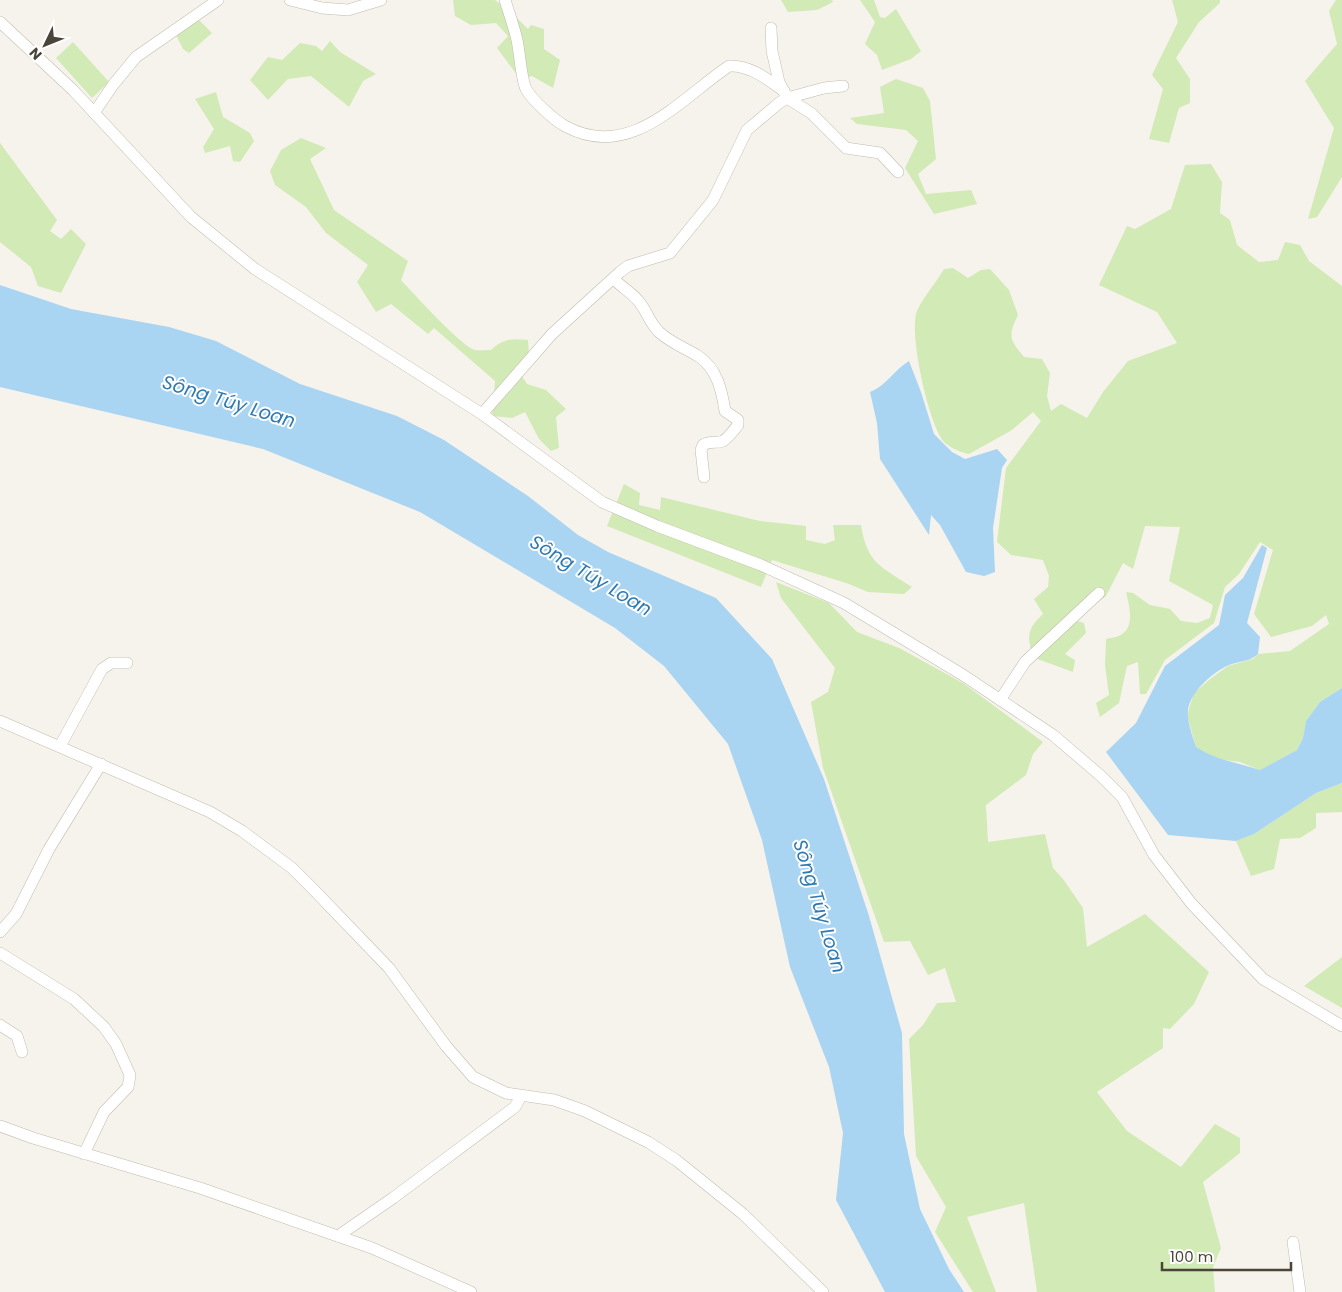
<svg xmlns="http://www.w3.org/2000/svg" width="1342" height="1292" viewBox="0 0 1342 1292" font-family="Poppins,sans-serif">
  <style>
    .green { fill: #d2eab5 }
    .water { fill: #a9d4f2 }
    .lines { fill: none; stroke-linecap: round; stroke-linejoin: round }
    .minor-casing { stroke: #c2bbae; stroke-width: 12 }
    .minor { stroke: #fff; stroke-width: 11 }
    .labels { text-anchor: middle; stroke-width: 4; stroke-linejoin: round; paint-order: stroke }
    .water-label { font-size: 19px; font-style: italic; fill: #2e7ab2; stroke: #fff }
  </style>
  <rect width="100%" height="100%" fill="#f6f3ec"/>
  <!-- green -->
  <g class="green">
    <path d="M 453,0 L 495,0 L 513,14 L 528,29 L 531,25 L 544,29 L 544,49 L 560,60 L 553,88 L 532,76 L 520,79 L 497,48 L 508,36 L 496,23 L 471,25 L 455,16 Z"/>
    <path d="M 781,0 L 832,0 L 833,2 L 817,10 L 788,12 Z"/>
    <path d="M 860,0 L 874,0 L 880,17 L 885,18 L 896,9 L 921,51 L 911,59 L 882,70 L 877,55 L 865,44 L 875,22 Z"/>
    <path d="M 1172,0 L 1220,0 L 1220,3 L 1199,22 L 1176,58 L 1190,79 L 1190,103 L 1179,108 L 1169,143 L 1149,139 L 1163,89 L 1152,75 L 1178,22 Z"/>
    <path d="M 1336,0 L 1342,0 L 1342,177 L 1317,217 L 1308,219 L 1334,128 L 1305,81 L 1337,44 L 1329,11 Z"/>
    <path d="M 198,19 L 212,33 L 189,53 L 183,49 L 175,33 Z"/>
    <path d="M 330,41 L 340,52 L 376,74 L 363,81 L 349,107 L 311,76 L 288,79 L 268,100 L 250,80 L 268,57 L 282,60 L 300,43 L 316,46 L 322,51 Z"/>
    <path d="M 73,42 L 109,82 L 92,98 L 56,58 Z"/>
    <path d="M 896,79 L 923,88 L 930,101 L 936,159 L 918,174 L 926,194 L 971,190 L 977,204 L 934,214 L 905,168 L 918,141 L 906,130 L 857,124 L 850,118 L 884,113 L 880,87 Z"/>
    <path d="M 216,92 L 223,117 L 250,133 L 254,141 L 240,162 L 233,161 L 230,146 L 205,153 L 203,147 L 214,129 L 195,99 Z"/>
    <path d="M 301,138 L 326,148 L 310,159 L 334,210 L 408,261 L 401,280 C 413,293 461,346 475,350 C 480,351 486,350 491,350 C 502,339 512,338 528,340 L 529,355 L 517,369 L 527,384 L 546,390 L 566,409 L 556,417 L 559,448 L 551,451 L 539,439 L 525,412 L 512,418 L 492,416 L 495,381 L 434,328 L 428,334 L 391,304 L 376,312 L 357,282 L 368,265 L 326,233 L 306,207 L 275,185 L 270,171 L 281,150 Z"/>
    <path d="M 0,143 L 57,220 L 50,231 L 61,239 L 71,229 L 86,244 L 61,293 L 38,286 L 31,267 L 0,242 Z"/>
    <path d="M 1211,164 L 1222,182 L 1220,213 L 1230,220 L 1237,245 L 1259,262 L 1278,260 L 1285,242 L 1300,245 L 1309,261 L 1342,286 L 1342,688 L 1320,702 L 1306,721 L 1303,738 L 1297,750 L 1260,770 L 1240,762 L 1215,759 L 1196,748 L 1187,715 L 1194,693 L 1210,679 L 1228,666 L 1253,659 L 1258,654 L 1290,651 L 1329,624 L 1326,615 L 1312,626 L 1271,637 L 1254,614 L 1273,550 L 1260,542 L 1239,574 L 1225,587 L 1214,623 L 1165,660 L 1146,694 L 1140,694 L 1138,662 L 1127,666 L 1119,703 L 1100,717 L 1096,703 L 1109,695 L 1105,665 L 1106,639 C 1111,638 1118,637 1122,634 C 1135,626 1129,604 1126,592 L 1133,593 L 1150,605 L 1170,609 L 1181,621 L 1197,623 L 1210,618 L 1213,605 L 1169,581 L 1180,527 L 1145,526 L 1133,569 L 1123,563 L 1106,596 L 1074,620 L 1084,623 L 1086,633 L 1065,654 L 1075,660 L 1073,672 L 1032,657 C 1028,635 1026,630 1043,614 L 1034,599 L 1048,587 L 1049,576 L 1043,560 L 1011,555 L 997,542 L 1006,468 L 1041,421 L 1033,412 L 1012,430 L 969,454 C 962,453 951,448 945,443 C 929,428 908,331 917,311 C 923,297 936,283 944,269 L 953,268 L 968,278 L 981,270 L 990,269 L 1009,290 L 1018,315 C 1008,336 1009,339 1024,357 L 1042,359 L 1050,373 L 1047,396 L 1051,411 L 1061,404 L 1087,418 L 1103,392 L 1128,361 L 1177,343 L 1157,312 L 1099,285 L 1127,226 L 1135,229 L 1171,209 L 1185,165 Z"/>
    <path d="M 624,484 L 640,493 L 639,505 L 660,510 L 661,497 L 760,521 L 806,526 L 806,540 L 825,544 L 835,540 L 833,525 L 861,525 C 867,564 882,567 912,587 L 904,594 L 868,592 L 849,584 L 772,560 L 761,587 L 607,526 Z"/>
    <path d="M 776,582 L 829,603 L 857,632 L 899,648 L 963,683 L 1043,742 L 1033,754 L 1026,775 L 986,805 L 988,842 L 1045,834 L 1053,868 L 1063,879 L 1083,908 L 1087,947 L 1145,914 L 1209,972 L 1194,1004 L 1170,1029 L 1163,1028 L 1163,1048 L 1097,1092 L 1127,1131 L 1181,1167 L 1215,1124 L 1240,1138 L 1240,1153 L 1203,1182 L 1221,1248 L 1213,1267 L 1215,1292 L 1037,1292 L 1024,1203 L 967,1217 L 996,1292 L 973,1292 L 935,1232 L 946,1207 L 916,1156 L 909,1039 L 923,1025 L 937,1003 L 956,1002 L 945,968 L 928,975 L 910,941 L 884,942 L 823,768 L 811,702 L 828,692 L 835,668 L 781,598 Z"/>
    <path d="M 1342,783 L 1342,812 L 1316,813 L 1316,828 L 1300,838 L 1280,839 L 1274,869 L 1251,876 L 1236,841 L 1254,834 L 1316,793 Z"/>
    <path d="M 1342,957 L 1342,1008 L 1304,986 Z"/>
  </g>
  <!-- water -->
  <g class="water">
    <path d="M 0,285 L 71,309 L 169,327 L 216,341 L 300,384 L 397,416 L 444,440 L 528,496 L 578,535 L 608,552 L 716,598 L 772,659 L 824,779 L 869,916 L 902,1033 L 904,1134 L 920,1209 L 949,1269 L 964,1292 L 885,1292 L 836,1200 L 843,1133 L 829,1067 L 790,967 L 762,840 L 728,744 L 664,666 L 615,628 L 420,512 L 263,449 L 0,387 Z"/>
    <path d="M 909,361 L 921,392 L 934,434 L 952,452 L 965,459 L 997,449 L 1007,460 L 1002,468 L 993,528 L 995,572 L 984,576 L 966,572 L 940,525 L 931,515 L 929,535 L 880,459 L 877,423 L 870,392 C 886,386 894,370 909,361 Z"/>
    <path d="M 1262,545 L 1267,548 L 1247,623 L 1260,637 L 1258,654 C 1250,662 1239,661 1229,665 C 1211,673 1185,696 1188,717 C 1189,727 1193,738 1196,747 C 1217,761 1237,762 1260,770 L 1297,750 L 1303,738 L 1306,721 L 1320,702 L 1342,688 L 1342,783 L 1316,793 L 1254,834 L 1236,841 L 1168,835 L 1106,752 L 1136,723 L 1165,666 L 1219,625 L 1225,595 L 1243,578 Z"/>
  </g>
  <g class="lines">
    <!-- minor casing -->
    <g class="minor-casing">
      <g id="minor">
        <path d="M 290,0 L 322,8 L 348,10 L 381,0"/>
        <path d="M 505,0 C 509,13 514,27 517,40 C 520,54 521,78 526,89 C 532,100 554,120 565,126 C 630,162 680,99 729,66 C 750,65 767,79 784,91"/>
        <path d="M 0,22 L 73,90 L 191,217 L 255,269 L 482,414 L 602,502 L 657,526 L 761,565 L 844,603 L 963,675 L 1053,735 L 1101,776 L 1122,797 L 1154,855 L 1191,903 L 1263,979 L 1342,1026"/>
        <path d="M 771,28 L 772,51 L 779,82 L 787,98 L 811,113 L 846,148 L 880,153 L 898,172"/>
        <path d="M 94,113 L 113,85 L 136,57 L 218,0"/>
        <path d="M 614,279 C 621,287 634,294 640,303 C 647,312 650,323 659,332 C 671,343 685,348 698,356 C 717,368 722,391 725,411 L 738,420 L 738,425 C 734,430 728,438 723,441 C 717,444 710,440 703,445 L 701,450 L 704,477"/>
        <path d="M 482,414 L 552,334 L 620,272 L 628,266 L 670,253 L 713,200 L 747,130 L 779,103 L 787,98 L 824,88 L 843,86"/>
        <path d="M 1000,700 L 1025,662 L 1099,593"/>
        <path d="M 0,721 L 210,812 L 242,831 L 292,868 L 314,890 L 389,968 L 446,1046 L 473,1077 L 506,1093 L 554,1100 L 585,1111 L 648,1142 L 676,1160 L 743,1214 L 823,1292"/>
        <path d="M 60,746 L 102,669 L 111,663 L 127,663"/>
        <path d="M 0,932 L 16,914 L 49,849 L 101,764"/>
        <path d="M 0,953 L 74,999 L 104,1027 L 116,1044 L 130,1075 L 128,1087 L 104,1112 L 84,1154"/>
        <path d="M 0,1025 L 17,1036 L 22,1052"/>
        <path d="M 0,1126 L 33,1138 L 200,1188 L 372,1248 L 471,1292"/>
        <path d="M 338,1236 L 393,1198 L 515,1107 L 521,1096"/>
        <path d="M 1293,1242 L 1300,1292"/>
      </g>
    </g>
    <!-- minor -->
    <use href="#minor" class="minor"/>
  </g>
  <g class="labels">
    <!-- water labels -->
    <g class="water-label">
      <text transform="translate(229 401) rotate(17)" y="7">Sông Túy Loan</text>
      <text transform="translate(591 575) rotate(31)" y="7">Sông Túy Loan</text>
      <text transform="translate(820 906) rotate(73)" y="7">Sông Túy Loan</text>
    </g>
  </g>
  <!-- north arrow -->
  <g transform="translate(45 45) rotate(227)" stroke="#ffffff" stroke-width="4" paint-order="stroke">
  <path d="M0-4L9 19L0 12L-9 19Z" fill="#4b4439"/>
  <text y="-8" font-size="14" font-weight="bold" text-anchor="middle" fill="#4b4439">N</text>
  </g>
  <!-- scale -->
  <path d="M1162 1262v8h129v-8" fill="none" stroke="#4b4439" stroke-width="2.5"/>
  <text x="1170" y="1262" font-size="15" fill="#4b4439" stroke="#ffffff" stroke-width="4" paint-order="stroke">100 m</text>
</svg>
